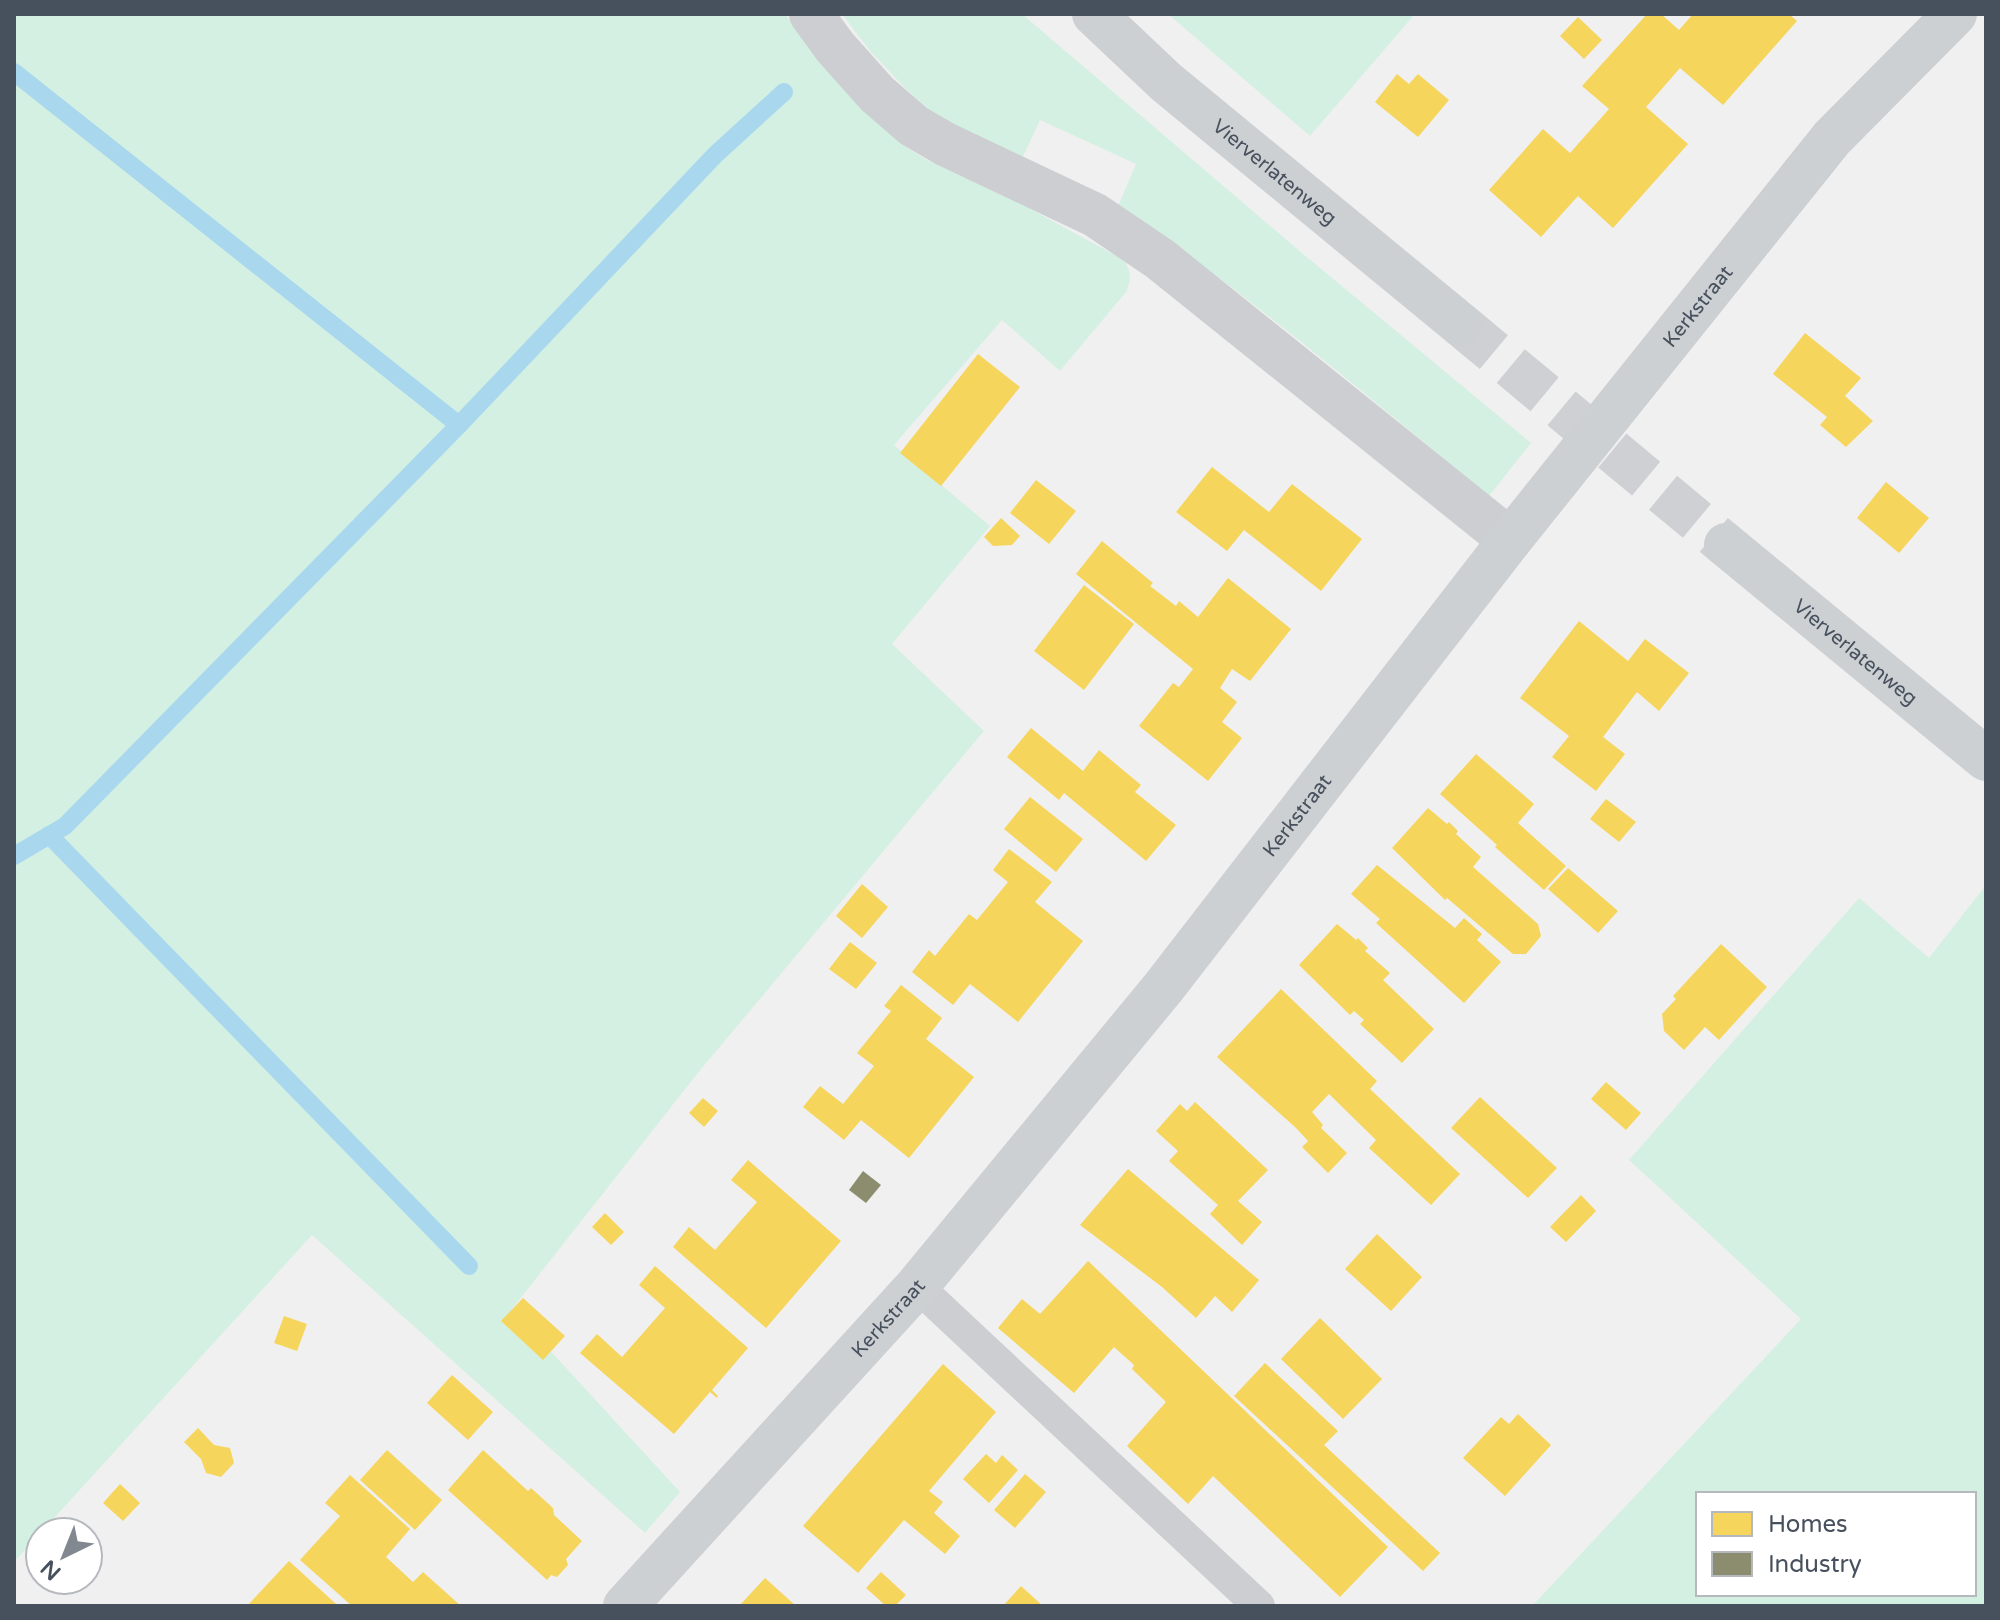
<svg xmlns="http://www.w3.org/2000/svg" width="2000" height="1620" viewBox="0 0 2000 1620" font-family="'Varela Round',sans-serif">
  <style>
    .green { fill: #d4f0e2; fill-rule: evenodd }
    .homes { fill: #f6d55c }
    .industry { fill: #8c8c6e }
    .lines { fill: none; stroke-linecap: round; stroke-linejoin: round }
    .stream { stroke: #a9d8ee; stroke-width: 18 }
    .secondary-tunnel { stroke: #cfd0d3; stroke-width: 44; stroke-dasharray: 44 22; stroke-linecap: butt }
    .lane { stroke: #ccced1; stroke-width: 32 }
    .street { stroke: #ccced1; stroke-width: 44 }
    .secondary { stroke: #ccd0d3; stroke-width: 44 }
    .labels { text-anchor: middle; stroke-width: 8; stroke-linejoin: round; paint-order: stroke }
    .street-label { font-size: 20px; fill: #47505d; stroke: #fff }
  </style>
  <rect width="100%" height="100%" fill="#f1f0f0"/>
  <!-- green -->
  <g class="green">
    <path d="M 14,14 L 785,14 L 832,76 L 901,144 L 927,160 L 1027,207 L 1124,260 C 1131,273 1132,278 1126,292 L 1060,371 L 1002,320 L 894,445 L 990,526 L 892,644 L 984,731 L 697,1074 L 512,1309 L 680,1492 L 645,1533 L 312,1235 L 14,1562 Z"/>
    <path d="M 842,14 L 1022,14 L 1302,253 L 1531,443 L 1489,496 C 1368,397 1249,294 1118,206 L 1136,164 L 1040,120 L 1021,161 L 936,116 L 905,88 L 870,51 Z"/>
    <path d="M 1168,14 L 1415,14 L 1310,136 Z"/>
    <path d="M 1986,885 L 1986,1606 L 1532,1606 L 1801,1319 L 1629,1160 L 1859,898 L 1929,958 ZM 1698,1494 L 1974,1494 L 1974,1594 L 1698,1594 Z"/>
  </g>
  <!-- homes -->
  <g class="homes">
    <path d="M 1647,14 L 1661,14 L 1679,30 L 1693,14 L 1789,14 L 1797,21 L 1723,105 L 1680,68 L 1646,107 L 1688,144 L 1613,228 L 1578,196 L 1541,237 L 1489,190 L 1543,129 L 1570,153 L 1609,109 L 1582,86 Z"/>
    <path d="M 1578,17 L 1602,40 L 1584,59 L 1560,36 Z"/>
    <path d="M 1397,74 L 1409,84 L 1418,74 L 1449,100 L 1418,137 L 1375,102 Z"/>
    <path d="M 1805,333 L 1861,378 L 1845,396 L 1873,421 L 1846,447 L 1820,425 L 1827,417 L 1773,374 Z"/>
    <path d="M 978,354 L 1020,387 L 941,486 L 900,453 Z"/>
    <path d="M 1212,467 L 1269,512 L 1292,484 L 1362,539 L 1321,591 L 1244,530 L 1227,551 L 1176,512 Z"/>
    <path d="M 1036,480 L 1076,511 L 1049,544 L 1010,513 Z"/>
    <path d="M 1886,482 L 1929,518 L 1899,553 L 1857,518 Z"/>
    <path d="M 1001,518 L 1020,536 L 1012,545 L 993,546 L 984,537 Z"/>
    <path d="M 1102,541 L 1153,583 L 1150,586 L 1176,606 L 1179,601 L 1198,617 L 1228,578 L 1291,629 L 1250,681 L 1232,669 L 1220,688 L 1237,702 L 1222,722 L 1242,738 L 1208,781 L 1139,726 L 1173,683 L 1179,687 L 1193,669 L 1076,574 Z"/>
    <path d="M 1084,585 L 1134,624 L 1084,690 L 1034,651 Z"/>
    <path d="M 1579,621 L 1628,661 L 1645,639 L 1689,673 L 1659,711 L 1637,692 L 1603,737 L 1625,754 L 1596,791 L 1552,757 L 1569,736 L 1520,698 Z"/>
    <path d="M 1031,728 L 1083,771 L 1099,750 L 1141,785 L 1135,792 L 1176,825 L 1146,861 L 1064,793 L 1059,800 L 1007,757 Z"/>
    <path d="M 1476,754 L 1534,804 L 1518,823 L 1566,866 L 1544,890 L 1495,847 L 1497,845 L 1440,794 Z"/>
    <path d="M 1030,797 L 1083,839 L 1056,872 L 1004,829 Z"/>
    <path d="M 1606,799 L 1636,822 L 1619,842 L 1590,819 Z"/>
    <path d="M 1428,808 L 1447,824 L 1449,822 L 1458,831 L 1456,834 L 1481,857 L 1473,867 L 1538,924 L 1541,936 L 1526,954 L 1513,954 L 1447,898 L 1445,900 L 1392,848 Z"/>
    <path d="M 1009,849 L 1052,882 L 1035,902 L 1083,941 L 1018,1022 L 970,984 L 953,1005 L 912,972 L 929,950 L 935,956 L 969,914 L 977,920 L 1008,882 L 993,870 Z"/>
    <path d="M 1377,865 L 1455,928 L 1464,918 L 1482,934 L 1477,940 L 1501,962 L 1464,1003 L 1376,923 L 1380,919 L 1351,894 Z"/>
    <path d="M 1568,868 L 1618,911 L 1598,933 L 1548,889 Z"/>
    <path d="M 862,884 L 888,907 L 862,938 L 836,916 Z"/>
    <path d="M 1337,924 L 1356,940 L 1358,938 L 1368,948 L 1365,951 L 1390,973 L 1383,980 L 1434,1029 L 1402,1063 L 1360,1024 L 1364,1020 L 1354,1011 L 1350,1015 L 1299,965 Z"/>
    <path d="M 850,942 L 877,963 L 856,989 L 829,969 Z"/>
    <path d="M 1721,944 L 1767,987 L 1719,1040 L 1705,1027 L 1684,1050 L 1664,1031 L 1662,1014 L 1676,999 L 1673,996 Z"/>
    <path d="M 901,985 L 942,1018 L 926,1039 L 974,1077 L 909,1158 L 861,1120 L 844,1140 L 803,1107 L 820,1086 L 843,1104 L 874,1066 L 857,1053 L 891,1011 L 884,1006 Z"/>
    <path d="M 1281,989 L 1377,1081 L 1370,1089 L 1460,1174 L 1431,1205 L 1369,1148 L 1376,1140 L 1329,1094 L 1312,1112 L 1323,1125 L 1321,1128 L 1347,1153 L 1328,1173 L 1302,1147 L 1308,1141 L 1296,1128 L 1217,1057 Z"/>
    <path d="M 1606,1082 L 1641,1113 L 1626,1130 L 1591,1099 Z"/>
    <path d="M 1480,1097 L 1557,1168 L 1528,1198 L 1451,1128 Z"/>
    <path d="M 703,1098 L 718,1111 L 704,1127 L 689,1113 Z"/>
    <path d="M 1195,1102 L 1268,1170 L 1238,1201 L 1262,1222 L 1242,1245 L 1210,1214 L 1218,1205 L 1169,1161 L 1178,1151 L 1156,1131 L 1180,1104 L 1187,1111 Z"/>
    <path d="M 748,1160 L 841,1241 L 766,1328 L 673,1247 L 689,1227 L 715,1250 L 757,1202 L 731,1180 Z"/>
    <path d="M 1128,1169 L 1259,1280 L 1232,1312 L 1215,1296 L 1196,1318 L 1162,1287 L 1080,1225 Z"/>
    <path d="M 1581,1195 L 1596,1211 L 1566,1242 L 1550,1227 Z"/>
    <path d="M 605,1213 L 624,1232 L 611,1245 L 592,1227 Z"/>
    <path d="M 1377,1234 L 1422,1277 L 1391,1311 L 1345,1269 Z"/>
    <path d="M 1088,1261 L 1388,1547 L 1340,1597 L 1213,1476 L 1188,1504 L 1127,1446 L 1166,1402 L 1132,1369 L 1134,1365 L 1114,1347 L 1074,1393 L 998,1328 L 1022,1299 L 1040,1314 Z"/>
    <path d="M 655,1266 L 748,1348 L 712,1390 L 718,1396 L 717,1398 L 710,1392 L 674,1434 L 580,1353 L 597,1334 L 622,1357 L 665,1308 L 639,1285 Z"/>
    <path d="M 523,1298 L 565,1336 L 543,1360 L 501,1321 Z"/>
    <path d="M 284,1316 L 307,1324 L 297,1351 L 274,1343 Z"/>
    <path d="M 1320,1318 L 1382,1379 L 1343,1419 L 1281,1359 Z"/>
    <path d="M 1265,1363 L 1338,1431 L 1324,1445 L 1440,1553 L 1423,1571 L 1234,1396 Z"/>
    <path d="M 943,1364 L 996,1412 L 929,1491 L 943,1502 L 934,1513 L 960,1536 L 945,1554 L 904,1520 L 858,1573 L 803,1526 Z"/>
    <path d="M 452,1375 L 493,1412 L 468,1440 L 427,1403 Z"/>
    <path d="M 1518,1414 L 1551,1445 L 1505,1496 L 1463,1458 L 1501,1417 L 1509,1424 Z"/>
    <path d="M 198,1428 L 214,1445 L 230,1448 L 234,1463 L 221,1477 L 206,1473 L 201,1459 L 184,1442 Z"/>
    <path d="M 387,1450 L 442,1500 L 415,1530 L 360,1480 Z"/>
    <path d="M 483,1450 L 528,1491 L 531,1488 L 553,1508 L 554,1515 L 582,1541 L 566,1559 L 568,1565 L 557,1577 L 551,1575 L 547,1580 L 448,1490 Z"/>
    <path d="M 986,1454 L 996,1463 L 1002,1455 L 1018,1470 L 989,1503 L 963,1479 Z"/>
    <path d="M 1025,1474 L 1046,1492 L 1015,1528 L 994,1510 Z"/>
    <path d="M 350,1475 L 410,1529 L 386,1557 L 413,1582 L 423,1572 L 461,1606 L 352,1606 L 300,1560 L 340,1516 L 325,1503 Z"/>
    <path d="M 120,1484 L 140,1503 L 123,1521 L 103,1503 Z"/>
    <path d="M 289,1561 L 336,1604 L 334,1606 L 247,1606 Z"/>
    <path d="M 881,1572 L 906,1595 L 895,1606 L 886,1606 L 866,1588 Z"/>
    <path d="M 765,1578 L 796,1606 L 739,1606 Z"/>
    <path d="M 1021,1586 L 1043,1606 L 1003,1606 Z"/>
  </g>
  <!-- industry -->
  <path class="industry" d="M 863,1171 L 881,1185 L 866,1203 L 849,1190 Z"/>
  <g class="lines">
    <!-- stream -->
    <g class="stream">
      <path d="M 14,72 L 459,425"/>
      <path d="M 49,835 L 469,1266"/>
      <path d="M 14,856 L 65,826 L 459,425 L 715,155 L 784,92"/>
    </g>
    <!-- secondary-tunnel -->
    <path class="secondary-tunnel" d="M 1460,324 L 1726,545"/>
    <!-- lane -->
    <path class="lane" d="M 917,1286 L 1259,1606"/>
    <!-- street -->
    <path class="street" d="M 811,14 L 835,47 L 877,94 L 914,126 L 945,144 L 1095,215 L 1160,259 L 1510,540"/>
    <!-- secondary -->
    <g class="secondary">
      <path id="s1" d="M 1094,14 L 1166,82 L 1460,324"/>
      <path id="s2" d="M 1726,545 L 1986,759"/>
      <path id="s3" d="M 625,1606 L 917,1286 L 1163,988 L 1510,540 L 1832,138 L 1955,14"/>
    </g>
  </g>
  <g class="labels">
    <!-- street labels -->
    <g class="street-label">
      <text dy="7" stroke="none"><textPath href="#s1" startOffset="240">Vierverlatenweg</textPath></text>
      <text dy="7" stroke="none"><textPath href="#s3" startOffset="1686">Kerkstraat</textPath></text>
      <text dy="7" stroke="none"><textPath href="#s2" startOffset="168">Vierverlatenweg</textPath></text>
      <text dy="7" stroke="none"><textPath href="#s3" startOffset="1038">Kerkstraat</textPath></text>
      <text dy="7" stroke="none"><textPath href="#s3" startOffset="390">Kerkstraat</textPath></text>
    </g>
  </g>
  <!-- border -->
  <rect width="2000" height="1620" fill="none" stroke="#47505d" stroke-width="32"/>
  <!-- legend -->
  <rect x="1696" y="1492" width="280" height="104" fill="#ffffff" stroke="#b5b9be" stroke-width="2"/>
  <rect x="1712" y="1512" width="40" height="24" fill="#f6d55c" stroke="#b5b9be" stroke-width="2"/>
  <text x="1768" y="1532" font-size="24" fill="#47505d">Homes</text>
  <rect x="1712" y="1552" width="40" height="24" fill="#8c8c6e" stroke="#b5b9be" stroke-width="2"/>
  <text x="1768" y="1572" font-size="24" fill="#47505d">Industry</text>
  <!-- north arrow -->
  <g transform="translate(64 1556) rotate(223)"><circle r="38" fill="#ffffff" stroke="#b5b9be" stroke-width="2"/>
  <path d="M0-6L14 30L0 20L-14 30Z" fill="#828890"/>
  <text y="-12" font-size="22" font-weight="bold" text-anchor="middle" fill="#47505d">N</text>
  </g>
</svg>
